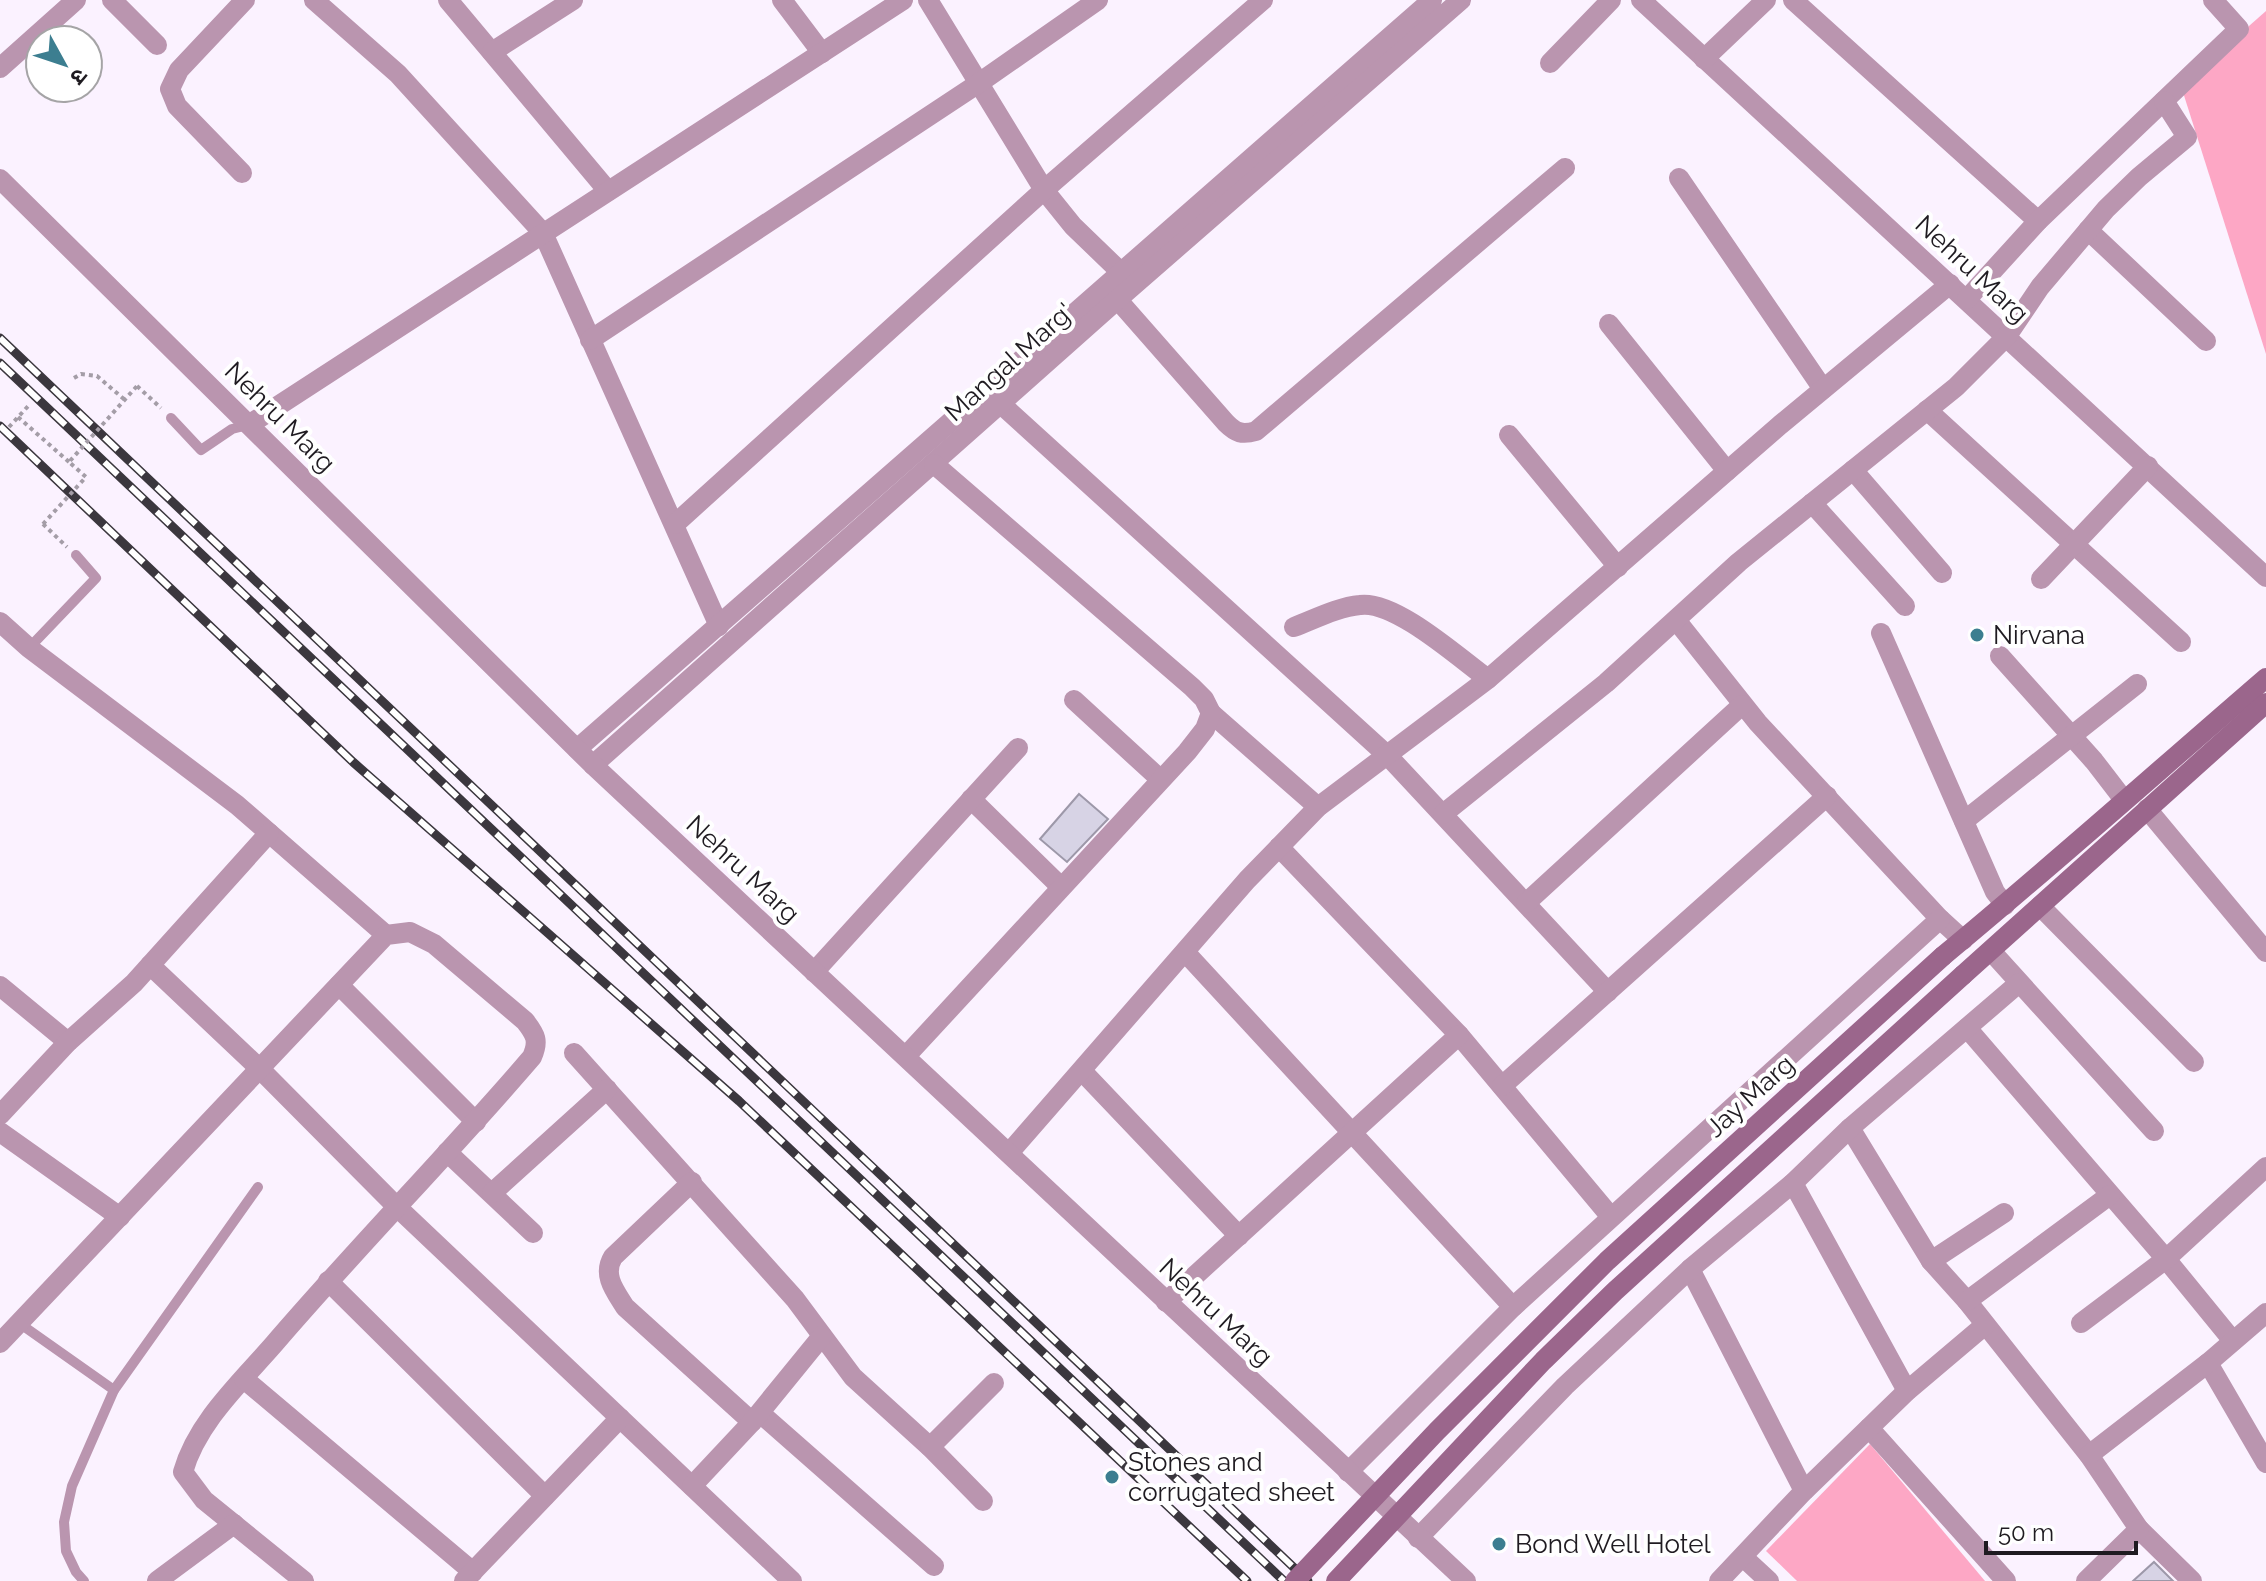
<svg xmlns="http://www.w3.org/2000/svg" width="2266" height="1581" viewBox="0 0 2266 1581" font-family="Raleway,'Noto Sans Devanagari',sans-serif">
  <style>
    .green { fill: #fda7c5 }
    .building { fill: #d7d3e5; stroke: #9d98a9; stroke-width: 2 }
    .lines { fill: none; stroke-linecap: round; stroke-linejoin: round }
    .path { stroke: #a49da7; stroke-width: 4; stroke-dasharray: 4 4; stroke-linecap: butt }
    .service { stroke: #ba95af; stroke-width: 10 }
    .minor { stroke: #ba95af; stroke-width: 20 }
    .tertiary { stroke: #ba95af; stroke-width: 20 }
    .secondary { stroke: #9b668c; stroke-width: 20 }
    .rail-casing { stroke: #3b373e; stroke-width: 9 }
    .rail { stroke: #fff; stroke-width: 6; stroke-dasharray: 18; stroke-linecap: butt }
    .path-bridge { stroke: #a49da7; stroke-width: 4; stroke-dasharray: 4 4; stroke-linecap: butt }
    .secondary-bridge { stroke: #9b668c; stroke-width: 20 }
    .poi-dot { fill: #3c7e90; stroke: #fff; stroke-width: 3 }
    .labels { text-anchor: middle; stroke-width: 8; stroke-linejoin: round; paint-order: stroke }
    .street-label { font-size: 26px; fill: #1f1b21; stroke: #fff }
    .poi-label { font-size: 26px; fill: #1f1b21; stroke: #fff; text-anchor: start }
  </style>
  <rect width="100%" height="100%" fill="#fbf2ff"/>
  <!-- green -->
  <g class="green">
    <path d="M 2266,11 L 2266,354 L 2181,86 Z"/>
    <path d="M 1870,1444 L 1985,1581 L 1797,1581 L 1766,1551 Z"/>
  </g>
  <!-- building -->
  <g class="building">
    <path d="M 1079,794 L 1108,819 L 1067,862 L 1040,839 Z"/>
    <path d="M 2154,1562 L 2173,1581 L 2133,1581 Z"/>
  </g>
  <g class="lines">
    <!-- path -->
    <g class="path">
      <path d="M 74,378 L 81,374 L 97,376 L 125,400"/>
      <path d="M 137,386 L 161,408"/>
      <path d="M 18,417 L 69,462"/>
      <path d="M 9,427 L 30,404"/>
      <path d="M 43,524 L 67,547"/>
    </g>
    <!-- service -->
    <g class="service">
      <path d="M 171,418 L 201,450 L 232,429 L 248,425"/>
      <path d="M 29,648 L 96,578 L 76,555"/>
      <path d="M 19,1323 L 114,1390"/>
      <path d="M 84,1581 L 76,1572 L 66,1551 L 64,1522 L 72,1486 L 114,1390 L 258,1187"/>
    </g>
    <!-- minor -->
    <g class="minor">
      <path d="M 112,0 L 157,45"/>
      <path d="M 314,0 L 398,74 L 543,233 L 719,626"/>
      <path d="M 448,0 L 608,191"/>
      <path d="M 782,0 L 822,53"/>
      <path d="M 928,0 L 1044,190 L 1073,226 L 1130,281"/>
      <path d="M 1641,0 L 2266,577"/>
      <path d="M 1793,0 L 2038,221"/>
      <path d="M 492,52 L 573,0"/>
      <path d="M 1704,59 L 1766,0"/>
      <path d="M 1550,63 L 1611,0"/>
      <path d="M 0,68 L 76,0"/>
      <path d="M 242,173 L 177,106 L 170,89 L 179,70 L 245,0"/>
      <path d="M 1679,178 L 1823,389"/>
      <path d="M 2088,230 L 2206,341"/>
      <path d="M 1110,291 L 1226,423 C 1236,433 1242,435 1256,431 L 1565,168"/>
      <path d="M 1967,299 L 2038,221 L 2239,29 L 2213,0"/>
      <path d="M 1609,324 L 1727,471"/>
      <path d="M 590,340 L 979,83 L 1098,0"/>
      <path d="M 1001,404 L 1388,756 L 1608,992"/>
      <path d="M 1927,410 L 2181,642"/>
      <path d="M 250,424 L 903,0"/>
      <path d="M 1509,435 L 1618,567"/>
      <path d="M 1853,470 L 1942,573"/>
      <path d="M 1812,503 L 1905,606"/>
      <path d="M 675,524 L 1044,190 L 1263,0"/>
      <path d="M 2041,579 L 2148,466"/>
      <path d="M 1676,620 L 1758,723 L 1940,919 L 1963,940"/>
      <path d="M 0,622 L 29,648 L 237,805 L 386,935"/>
      <path d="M 1294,627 C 1315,619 1338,607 1360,605 C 1395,600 1459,658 1488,679"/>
      <path d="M 1881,633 L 1995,892 L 2005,905"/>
      <path d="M 2000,656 L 2094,761 L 2124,800"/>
      <path d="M 1074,700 L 1160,779"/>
      <path d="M 1211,713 L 1318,807"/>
      <path d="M 577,749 L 1432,0"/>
      <path d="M 593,765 L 1118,299 L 1461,0"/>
      <path d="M 971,799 L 1061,887"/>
      <path d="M 2147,809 L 2266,952"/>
      <path d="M 1443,814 L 1606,683 L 1739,562 L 1956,387 L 2007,336 L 2040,287 L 2106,209 L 2139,177 L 2187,137 L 2164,101"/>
      <path d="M 1964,821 L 2137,684"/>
      <path d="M 1279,847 L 1459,1035 L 1611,1217"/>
      <path d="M 1526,903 L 1742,705"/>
      <path d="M 2040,906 L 2194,1062"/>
      <path d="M 1991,951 L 2154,1131"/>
      <path d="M 1185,952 L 1513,1307"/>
      <path d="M 150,965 L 260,1069 L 396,1206 L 792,1581"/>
      <path d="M 814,972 L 1018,748"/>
      <path d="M 339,985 L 476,1122"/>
      <path d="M 0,986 L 68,1042"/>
      <path d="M 1967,1028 L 2166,1259 L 2233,1341"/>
      <path d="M 574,1053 L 795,1299 L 853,1377 L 930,1447 L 983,1501"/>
      <path d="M 906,1056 L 1187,752 L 1205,729 L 1211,713 L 1204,699 L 1192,687 L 934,464"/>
      <path d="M 1082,1071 L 1239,1236"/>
      <path d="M 1502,1086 L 1827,796"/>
      <path d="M 0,1115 L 68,1042 L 134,983 L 269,833"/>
      <path d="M 1850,1128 L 1931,1261 L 1967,1301 L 2089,1455 L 2139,1529 L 2192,1581"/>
      <path d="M 0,1132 L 120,1217"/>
      <path d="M 447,1152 L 533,1233"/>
      <path d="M 1009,1153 L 1247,880 L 1318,807 L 1488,679 L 1780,425 L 1950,284"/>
      <path d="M 692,1182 L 613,1257 C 602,1275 615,1291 625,1307 L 752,1422"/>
      <path d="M 1793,1183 L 1907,1391"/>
      <path d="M 492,1193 L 607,1089"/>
      <path d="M 1931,1261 L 2004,1213"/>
      <path d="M 1690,1269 L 1804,1491"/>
      <path d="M 328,1281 L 545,1496"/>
      <path d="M 1967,1301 L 2110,1195"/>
      <path d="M 1166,1302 L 1459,1035"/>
      <path d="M 2081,1323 L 2166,1259 L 2266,1167"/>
      <path d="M 0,1343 L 386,935 L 410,932 L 434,944 L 525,1021 C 536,1035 539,1041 532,1057 C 448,1155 358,1246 274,1344 C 241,1382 197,1422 183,1472 L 204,1500 L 304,1581"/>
      <path d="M 2208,1363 L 2266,1463"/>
      <path d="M 244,1379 L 473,1572"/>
      <path d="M 760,1413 L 934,1566"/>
      <path d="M 1869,1428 L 2006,1581"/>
      <path d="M 930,1447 L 994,1383"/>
      <path d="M 2089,1455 L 2208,1363 L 2266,1313"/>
      <path d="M 1348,1472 L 1513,1307 L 1940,919"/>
      <path d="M 692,1486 L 752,1422 L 822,1336"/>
      <path d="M 1418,1538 L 1565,1386 L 1690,1269 L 1793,1183 L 1850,1128 L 2019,983"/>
      <path d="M 1743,1557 L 1769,1581"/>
      <path d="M 157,1581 L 234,1524"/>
      <path d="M 464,1581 L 620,1418"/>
      <path d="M 1719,1581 L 1804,1491 L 1907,1391 L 1985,1325"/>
      <path d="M 2086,1581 L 2139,1529"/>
    </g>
    <!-- tertiary -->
    <path class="tertiary" d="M 0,179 L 593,765 L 1466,1581"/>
    <!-- secondary -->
    <g class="secondary">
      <path d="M 1943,956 C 2052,866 2158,771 2266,678"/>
      <path d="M 1963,975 L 2266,703"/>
    </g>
    <!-- rail casing -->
    <g class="rail-casing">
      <g id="rail">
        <path d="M 0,338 L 1308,1581"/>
        <path d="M 0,363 L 1284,1581"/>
        <path d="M 0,426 L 353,762 L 739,1101 L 1247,1581"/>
      </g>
    </g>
    <!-- rail -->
    <use href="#rail" class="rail"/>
    <!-- path-bridge -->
    <path class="path-bridge" d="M 43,524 L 86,477 L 69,462 L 137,386"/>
    <!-- secondary-bridge -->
    <g class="secondary-bridge">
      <path d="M 1295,1581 L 1437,1431 L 1607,1261 L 1943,956"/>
      <path d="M 1336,1581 L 1543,1361 L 1615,1291 L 1963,975"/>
    </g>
  </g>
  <!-- markers -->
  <g class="poi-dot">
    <circle cx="1977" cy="635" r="8"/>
    <circle cx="1112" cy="1477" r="8"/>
    <circle cx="1499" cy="1544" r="8"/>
  </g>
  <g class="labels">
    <!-- street labels -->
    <g class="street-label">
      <text transform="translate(1972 269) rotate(43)" y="9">Nehru Marg</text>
      <text transform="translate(1009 362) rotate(-42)" y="9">Mangal Marg'</text>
      <text transform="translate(280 417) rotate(45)" y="9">Nehru Marg</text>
      <text transform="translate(743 869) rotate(43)" y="9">Nehru Marg</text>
      <text transform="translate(1750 1096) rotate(-42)" y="9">Jay Marg</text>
      <text transform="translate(1216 1312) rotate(43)" y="9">Nehru Marg</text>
    </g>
    <!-- poi labels -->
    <g class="poi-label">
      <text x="1993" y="644">Nirvana</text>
      <text x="1128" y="1471">Stones and<tspan x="1128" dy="30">corrugated sheet</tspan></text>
      <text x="1515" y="1553">Bond Well Hotel</text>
    </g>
  </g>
  <!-- north arrow -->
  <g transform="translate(64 64) rotate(130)"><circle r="38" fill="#ffffff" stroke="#a5a4a6" stroke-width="2"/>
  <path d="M0-6L14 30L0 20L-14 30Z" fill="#3c7e90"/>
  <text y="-12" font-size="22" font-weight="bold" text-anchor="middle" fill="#1f1b21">उ</text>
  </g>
  <!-- scale -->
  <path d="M1986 1541v12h150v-12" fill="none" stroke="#1f1b21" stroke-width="4"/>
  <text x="1998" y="1541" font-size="24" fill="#1f1b21" stroke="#ffffff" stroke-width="6" paint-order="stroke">50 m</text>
</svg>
